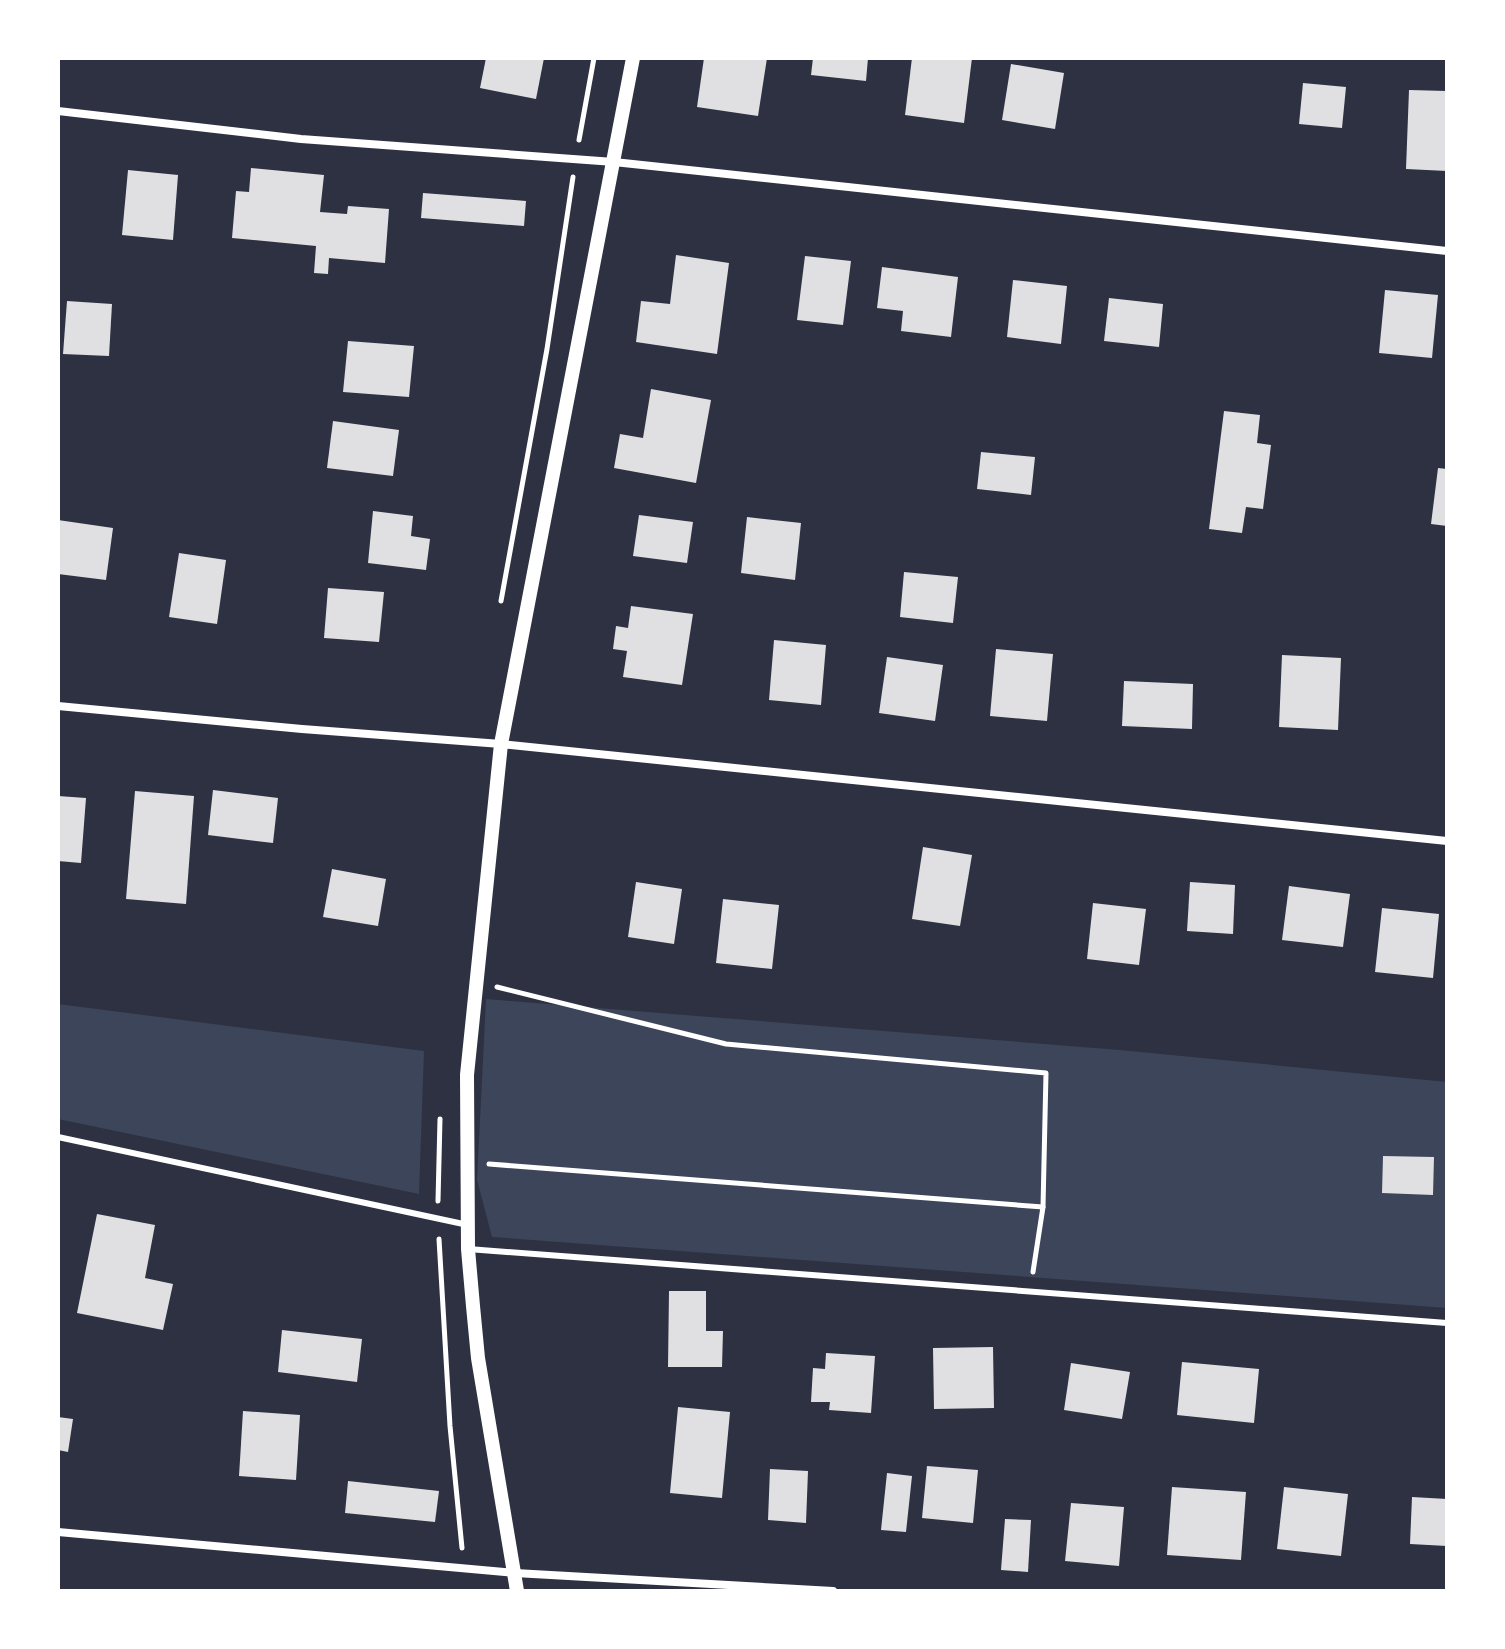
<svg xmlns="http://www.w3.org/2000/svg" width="1505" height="1649" viewBox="0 0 1505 1649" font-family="Barlow,sans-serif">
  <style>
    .green { fill: #3c4559 }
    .building { fill: #e0e0e3 }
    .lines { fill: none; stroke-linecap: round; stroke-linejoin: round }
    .path { stroke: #fff; stroke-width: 5 }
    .service { stroke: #fff; stroke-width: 6 }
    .minor { stroke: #fff; stroke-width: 8 }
    .tertiary { stroke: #fff; stroke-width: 14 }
  </style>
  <rect width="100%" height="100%" fill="#2d3142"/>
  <!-- green -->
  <g class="green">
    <path d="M 486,999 L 1120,1050 L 1447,1082 L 1447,1308 L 492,1237 L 477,1180 Z"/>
    <path d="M 58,1004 L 424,1051 L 419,1194 L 58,1119 Z"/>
  </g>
  <!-- building -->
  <g class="building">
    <path d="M 486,58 L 544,58 L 536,99 L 480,88 Z"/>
    <path d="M 704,58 L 767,58 L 758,116 L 697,107 Z"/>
    <path d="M 813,58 L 868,58 L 866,81 L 811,75 Z"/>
    <path d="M 912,58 L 972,58 L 964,123 L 905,115 Z"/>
    <path d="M 1011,64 L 1064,73 L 1055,129 L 1002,120 Z"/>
    <path d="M 1303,83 L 1346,87 L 1342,128 L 1299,124 Z"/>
    <path d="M 1409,90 L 1447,91 L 1447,171 L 1406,169 Z"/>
    <path d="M 251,168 L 324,175 L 320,212 L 347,214 L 348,206 L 389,209 L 385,263 L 329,258 L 328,274 L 314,273 L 316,246 L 232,238 L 236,191 L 249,192 Z"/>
    <path d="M 128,170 L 178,175 L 173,240 L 122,235 Z"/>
    <path d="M 423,193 L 526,201 L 524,226 L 421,218 Z"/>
    <path d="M 676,255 L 729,263 L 717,354 L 636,342 L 641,301 L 670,304 Z"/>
    <path d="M 805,256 L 851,261 L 843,325 L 797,320 Z"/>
    <path d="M 882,267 L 958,277 L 951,337 L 901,331 L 903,311 L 877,308 Z"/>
    <path d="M 1013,280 L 1067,286 L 1061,344 L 1007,337 Z"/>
    <path d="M 1385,290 L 1438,295 L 1432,358 L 1379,353 Z"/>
    <path d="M 1109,298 L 1163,304 L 1159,347 L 1104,341 Z"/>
    <path d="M 67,301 L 112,304 L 109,356 L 63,354 Z"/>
    <path d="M 348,341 L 414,346 L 409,397 L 343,392 Z"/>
    <path d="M 651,389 L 711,400 L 696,483 L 614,468 L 620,434 L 643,438 Z"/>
    <path d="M 1224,411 L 1260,415 L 1257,443 L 1271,445 L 1263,509 L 1246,507 L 1242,533 L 1209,529 Z"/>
    <path d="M 333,421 L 399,430 L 393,476 L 327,468 Z"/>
    <path d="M 981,452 L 1035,457 L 1031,495 L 977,489 Z"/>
    <path d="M 1438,468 L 1447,469 L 1447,526 L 1431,524 Z"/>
    <path d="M 373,511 L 413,516 L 411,536 L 430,539 L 426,570 L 368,563 Z"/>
    <path d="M 639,515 L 693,522 L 687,563 L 633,556 Z"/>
    <path d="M 747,517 L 801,523 L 795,580 L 741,573 Z"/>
    <path d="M 58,520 L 113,528 L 106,580 L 58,574 Z"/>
    <path d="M 179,553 L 226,560 L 217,624 L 169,617 Z"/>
    <path d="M 904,572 L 958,577 L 953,623 L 900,617 Z"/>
    <path d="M 328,588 L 384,592 L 379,642 L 324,638 Z"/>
    <path d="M 631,606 L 693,614 L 682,685 L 623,677 L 627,651 L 613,649 L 616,626 L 628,628 Z"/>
    <path d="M 774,640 L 826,645 L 821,705 L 769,700 Z"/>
    <path d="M 996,649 L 1053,654 L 1047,721 L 990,716 Z"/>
    <path d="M 1282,655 L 1341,658 L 1338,730 L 1279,727 Z"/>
    <path d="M 887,657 L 943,665 L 935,721 L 879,713 Z"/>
    <path d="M 1124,681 L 1193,684 L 1192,729 L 1122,726 Z"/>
    <path d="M 213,790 L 278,798 L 273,843 L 208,835 Z"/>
    <path d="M 135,791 L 194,796 L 186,904 L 126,899 Z"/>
    <path d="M 58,796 L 86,798 L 81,863 L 58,861 Z"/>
    <path d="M 923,847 L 972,855 L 960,926 L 912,919 Z"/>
    <path d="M 332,869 L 386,879 L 378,926 L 323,917 Z"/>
    <path d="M 636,882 L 682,889 L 674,944 L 628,937 Z"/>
    <path d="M 1190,882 L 1235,885 L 1233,934 L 1187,931 Z"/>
    <path d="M 1289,886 L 1350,894 L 1343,947 L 1282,940 Z"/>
    <path d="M 723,899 L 779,905 L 772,969 L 716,963 Z"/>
    <path d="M 1093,903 L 1146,909 L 1139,965 L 1087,959 Z"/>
    <path d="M 1382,908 L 1439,914 L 1433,978 L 1375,972 Z"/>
    <path d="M 1383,1156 L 1434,1157 L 1433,1195 L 1382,1193 Z"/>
    <path d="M 97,1214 L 155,1225 L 145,1278 L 173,1284 L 163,1330 L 77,1313 Z"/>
    <path d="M 669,1291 L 706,1291 L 706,1331 L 723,1331 L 722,1367 L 668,1367 Z"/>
    <path d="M 282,1330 L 362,1339 L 357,1382 L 278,1372 Z"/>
    <path d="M 993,1347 L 994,1408 L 934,1409 L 933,1348 Z"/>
    <path d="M 826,1353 L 875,1356 L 871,1413 L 829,1410 L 830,1402 L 811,1402 L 813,1368 L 825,1369 Z"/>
    <path d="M 1182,1362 L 1259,1369 L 1254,1423 L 1177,1415 Z"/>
    <path d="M 1071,1363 L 1130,1372 L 1122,1419 L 1064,1410 Z"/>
    <path d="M 678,1407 L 730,1412 L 722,1498 L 670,1493 Z"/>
    <path d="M 243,1411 L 300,1415 L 296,1480 L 239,1476 Z"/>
    <path d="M 58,1417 L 73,1419 L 68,1452 L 58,1450 Z"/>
    <path d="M 927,1466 L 978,1470 L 973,1523 L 922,1518 Z"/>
    <path d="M 770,1469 L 808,1471 L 806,1523 L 768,1520 Z"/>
    <path d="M 887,1473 L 912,1476 L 906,1532 L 881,1530 Z"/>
    <path d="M 348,1481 L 439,1491 L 435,1522 L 345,1513 Z"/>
    <path d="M 1172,1487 L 1246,1492 L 1241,1560 L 1167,1555 Z"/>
    <path d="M 1284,1487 L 1348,1494 L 1341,1556 L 1277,1549 Z"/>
    <path d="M 1412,1497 L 1447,1499 L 1447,1546 L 1410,1544 Z"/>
    <path d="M 1071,1503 L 1124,1507 L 1119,1566 L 1065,1561 Z"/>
    <path d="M 1005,1519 L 1031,1520 L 1028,1572 L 1001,1570 Z"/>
  </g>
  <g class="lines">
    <!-- path -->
    <g class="path">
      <path d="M 579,140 L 594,58"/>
      <path d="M 501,601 L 547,349 L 573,177"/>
      <path d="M 497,987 L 726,1044 L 1046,1073 L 1043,1207 L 1033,1272"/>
      <path d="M 489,1164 L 1043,1207"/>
      <path d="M 438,1201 L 440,1119"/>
      <path d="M 439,1239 L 450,1426 L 462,1548"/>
    </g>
    <!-- service -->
    <g class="service">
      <path d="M 58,1137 L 468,1225"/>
      <path d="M 468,1249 L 1447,1323"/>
    </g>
    <!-- minor -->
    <g class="minor">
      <path d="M 58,111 L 301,139 L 614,162 L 1447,251"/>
      <path d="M 58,706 L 302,729 L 501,744 L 1447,841"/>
      <path d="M 58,1532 L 515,1573 L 833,1591"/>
    </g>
    <!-- tertiary -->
    <path class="tertiary" d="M 517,1591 L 478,1358 L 473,1306 L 468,1249 L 467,1075 L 501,744 L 633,58"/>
  </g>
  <!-- border -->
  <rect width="1505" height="1649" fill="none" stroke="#ffffff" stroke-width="120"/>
</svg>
